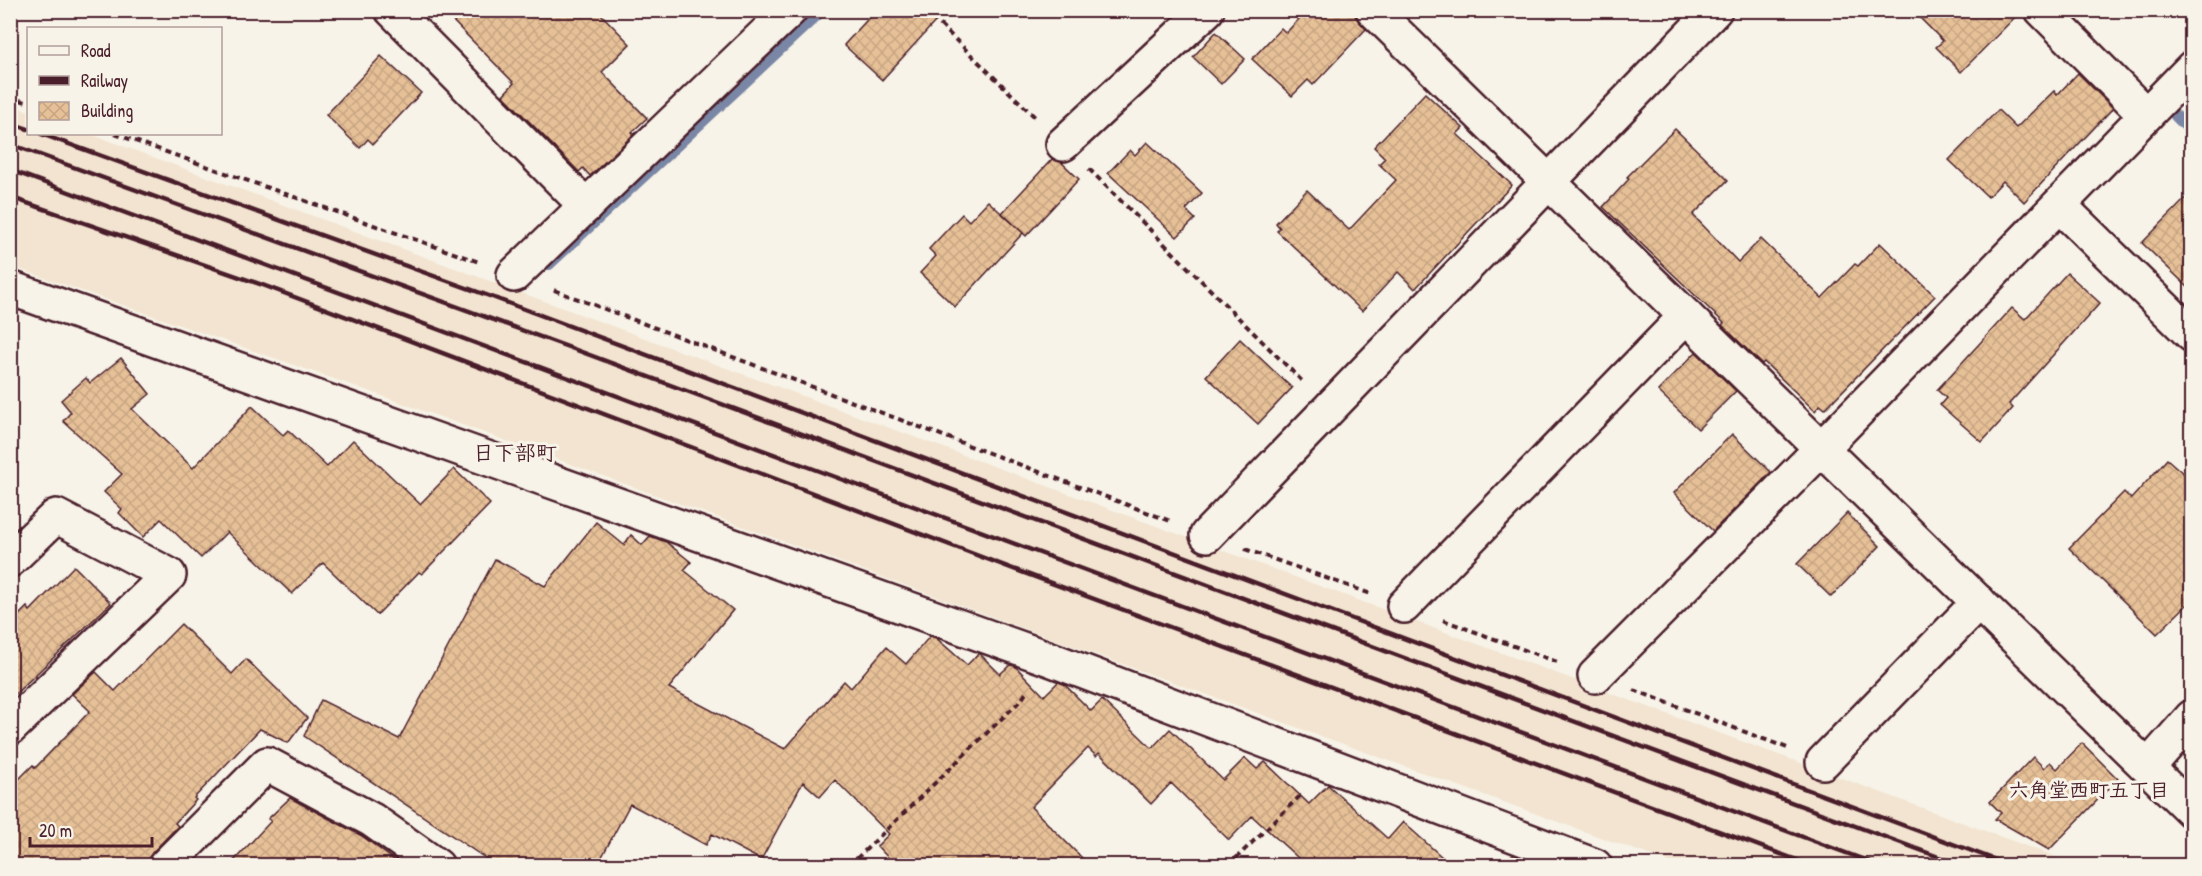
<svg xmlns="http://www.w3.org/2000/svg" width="2202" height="876" viewBox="0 0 2202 876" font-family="'Patrick Hand','Klee One',sans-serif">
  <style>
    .built { fill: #f2e4d0 }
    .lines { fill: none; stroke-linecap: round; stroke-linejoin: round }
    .stream { stroke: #7a86a5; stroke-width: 12 }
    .building { fill: url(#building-cross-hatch); stroke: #4a1f2b; stroke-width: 1.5 }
    .minor-casing { stroke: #4a1f2b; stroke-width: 38 }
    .path { stroke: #4a1f2b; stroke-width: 4; stroke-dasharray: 6 4.5; stroke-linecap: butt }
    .minor { stroke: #f7f3e8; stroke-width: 33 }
    .rail { stroke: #4a1f2b; stroke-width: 4.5 }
    .labels { text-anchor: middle; stroke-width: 6; stroke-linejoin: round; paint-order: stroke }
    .neighbourhood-label { font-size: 20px; font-weight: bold; fill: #4a1f2b; stroke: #f7f3e8 }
    .quarter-label { font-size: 21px; font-weight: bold; fill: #4a1f2b; stroke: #f7f3e8 }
  </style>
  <defs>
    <pattern id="building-cross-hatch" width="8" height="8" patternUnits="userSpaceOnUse" patternTransform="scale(1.5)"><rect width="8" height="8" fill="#e6c097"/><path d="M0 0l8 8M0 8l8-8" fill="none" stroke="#c7a582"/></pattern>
  </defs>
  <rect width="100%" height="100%" fill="#f7f3e8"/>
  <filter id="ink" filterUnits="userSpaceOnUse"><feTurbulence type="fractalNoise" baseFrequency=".0167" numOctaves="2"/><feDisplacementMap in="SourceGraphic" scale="12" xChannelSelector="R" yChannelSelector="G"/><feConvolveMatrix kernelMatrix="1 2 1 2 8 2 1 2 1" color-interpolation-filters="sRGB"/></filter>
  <g filter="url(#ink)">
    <!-- built -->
    <path class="built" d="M 10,104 L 28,111 L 28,134 L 90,134 L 2078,865 L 1677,865 L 374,393 L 11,266 Z"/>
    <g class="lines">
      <!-- stream -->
      <g class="stream">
        <path d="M 2176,116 L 2192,132"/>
        <path d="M 549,264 L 822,10"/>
      </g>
    </g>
    <!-- building -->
    <g class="building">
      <path d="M 442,10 L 597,10 L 630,44 L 602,72 L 647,118 L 632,132 L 634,134 L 590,176 L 583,168 L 579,172 L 503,95 L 514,83 Z"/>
      <path d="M 876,10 L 946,10 L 882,80 L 844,45 Z"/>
      <path d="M 1307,10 L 1355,10 L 1355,16 L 1366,29 L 1313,85 L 1308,80 L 1292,96 L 1252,59 L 1281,28 L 1286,33 Z"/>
      <path d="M 1912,10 L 2022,10 L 1961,72 L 1936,47 L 1943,41 Z"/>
      <path d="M 1216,32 L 1245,59 L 1221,84 L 1193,57 Z"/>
      <path d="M 381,56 L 421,93 L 373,144 L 368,139 L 360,148 L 326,115 Z"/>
      <path d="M 2078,73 L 2113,108 L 2024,202 L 2003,181 L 1988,197 L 1949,160 L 1998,110 L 2016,128 L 2054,91 L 2057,95 Z"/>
      <path d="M 1425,93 L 1463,128 L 1457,134 L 1512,185 L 1415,289 L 1398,272 L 1362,311 L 1277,231 L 1280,228 L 1276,223 L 1307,190 L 1349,230 L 1396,180 L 1379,164 L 1385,158 L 1374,147 Z"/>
      <path d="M 1675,129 L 1728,180 L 1693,215 L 1738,262 L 1761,239 L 1822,298 L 1855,264 L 1858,266 L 1880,243 L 1935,296 L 1825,409 L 1820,405 L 1815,411 L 1764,362 L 1762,364 L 1722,325 L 1724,323 L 1603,207 L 1629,179 L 1627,177 Z"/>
      <path d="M 1147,142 L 1202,193 L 1186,210 L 1195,219 L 1177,237 L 1108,173 L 1130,150 L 1135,155 Z"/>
      <path d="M 1052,159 L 1061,162 L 1079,179 L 1026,236 L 1002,213 Z"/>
      <path d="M 2192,192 L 2192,291 L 2142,243 Z"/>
      <path d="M 988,201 L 1023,233 L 955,307 L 920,273 L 936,256 L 929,249 L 962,214 L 969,221 Z"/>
      <path d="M 2067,273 L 2100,303 L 2009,404 L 2013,408 L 1982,442 L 1940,405 L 1946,398 L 1937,390 L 2012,308 L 2025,319 Z"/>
      <path d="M 1240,339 L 1292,388 L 1258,424 L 1206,376 Z"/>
      <path d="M 1696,352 L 1736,391 L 1698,429 L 1658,391 Z"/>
      <path d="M 121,358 L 150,394 L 132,409 L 193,468 L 252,406 L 283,435 L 288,430 L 327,467 L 353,440 L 420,504 L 454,469 L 490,504 L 422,574 L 419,572 L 377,615 L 323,563 L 292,594 L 227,532 L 201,558 L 161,519 L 143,537 L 119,513 L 122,509 L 104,492 L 122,474 L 63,421 L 71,412 L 61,400 L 86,378 L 90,383 Z"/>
      <path d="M 1732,434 L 1771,472 L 1713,531 L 1674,493 Z"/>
      <path d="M 2167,459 L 2192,481 L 2192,600 L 2157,634 L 2069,548 L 2124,492 L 2131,499 Z"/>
      <path d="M 1847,513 L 1880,546 L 1831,597 L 1797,564 Z"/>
      <path d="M 596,522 L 624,545 L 631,535 L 642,545 L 650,536 L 666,542 L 691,562 L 684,570 L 733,610 L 669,688 L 785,749 L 844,681 L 851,688 L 886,647 L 906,664 L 930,636 L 936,638 L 967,665 L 979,653 L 1000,674 L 1010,665 L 1015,666 L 1044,696 L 1058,682 L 1064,684 L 1091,711 L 1102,700 L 1152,748 L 1170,729 L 1223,780 L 1245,758 L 1257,769 L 1265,762 L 1309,804 L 1328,785 L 1388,839 L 1403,822 L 1452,866 L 1307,866 L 1252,816 L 1229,840 L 1171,783 L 1151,804 L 1099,753 L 1096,756 L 1088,748 L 1031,807 L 1090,866 L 896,866 L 877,846 L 889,834 L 835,780 L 820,797 L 803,782 L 761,860 L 712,834 L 706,845 L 630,804 L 597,866 L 497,866 L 304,736 L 321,700 L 399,739 L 495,559 L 545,586 Z"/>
      <path d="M 74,566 L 111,603 L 10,699 L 10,624 L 27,607 L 30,611 Z"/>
      <path d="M 181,624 L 232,674 L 246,659 L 307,718 L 288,743 L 260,729 L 194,798 L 196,800 L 175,823 L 178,826 L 152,853 L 147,866 L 10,866 L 10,788 L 33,765 L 35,768 L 90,711 L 72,694 L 96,672 L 115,691 Z"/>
      <path d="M 2082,743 L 2118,779 L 2049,850 L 1995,819 L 2001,813 L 1990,802 L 2033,757 L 2044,768 L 2050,762 L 2057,769 Z"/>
      <path d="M 290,798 L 362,836 L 402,866 L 229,866 L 271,821 L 268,819 Z"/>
    </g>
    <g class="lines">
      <!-- minor casing -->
      <g class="minor-casing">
        <g id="minor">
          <path d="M 392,10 L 586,206"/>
          <path d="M 1373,10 L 2192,811"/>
          <path d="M 2042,10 L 2146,115"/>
          <path d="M 1063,144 L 1207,10"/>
          <path d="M 2059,205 L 2192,335"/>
          <path d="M 514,275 L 790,10"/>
          <path d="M 10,288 L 1050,659 L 1595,866"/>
          <path d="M 1207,535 L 1715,10"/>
          <path d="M 10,560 L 56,516 L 169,575 L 10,728"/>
          <path d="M 1404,606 L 1686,316"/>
          <path d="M 1595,676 L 1822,448 L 2192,68"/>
          <path d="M 1823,762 L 1979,602"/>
          <path d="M 2148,767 L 2192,717"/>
          <path d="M 165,866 L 267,764 L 372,820 L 437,866"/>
        </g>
      </g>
      <!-- path -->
      <g class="path">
        <path d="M 925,10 L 1036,118"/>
        <path d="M 10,96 L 28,103"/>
        <path d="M 115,134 L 479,262"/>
        <path d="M 1089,169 L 1303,382"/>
        <path d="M 554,290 L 1173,522"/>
        <path d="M 1245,549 L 1371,594"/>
        <path d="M 1443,620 L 1560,663"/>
        <path d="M 1634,690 L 1790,749"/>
        <path d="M 849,866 L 1022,699 L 1028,690"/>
        <path d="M 1228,866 L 1301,795"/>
      </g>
      <!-- minor -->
      <use href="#minor" class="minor"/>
      <!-- rail -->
      <g class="rail">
        <path d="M 10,123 L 28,129"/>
        <path d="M 41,134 L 492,297 L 2012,866"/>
        <path d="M 10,144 L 579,351 L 1963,866"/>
        <path d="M 10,170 L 1881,866"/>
        <path d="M 10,197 L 260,284 L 1008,567 L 1813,866"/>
      </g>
    </g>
  </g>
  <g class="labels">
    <!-- neighbourhood labels -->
    <g class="neighbourhood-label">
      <text x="2089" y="797">六角堂西町五丁目</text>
    </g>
    <!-- quarter labels -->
    <g class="quarter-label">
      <text x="515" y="460">日下部町</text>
    </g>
  </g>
  <!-- margin -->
  <rect width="2202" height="876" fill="none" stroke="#f7f3e8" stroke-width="36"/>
  <rect x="18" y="18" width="2166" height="840" fill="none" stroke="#4a1f2b" stroke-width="2" filter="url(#ink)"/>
  <!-- legend -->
  <rect x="27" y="27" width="195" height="108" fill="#f7f3e8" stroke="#b29e9c" stroke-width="1.5"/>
  <rect x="39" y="46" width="30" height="9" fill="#f7f3e8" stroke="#b29e9c" stroke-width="1.5"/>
  <text x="81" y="57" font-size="18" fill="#4a1f2b">Road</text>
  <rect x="39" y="76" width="30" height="9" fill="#4a1f2b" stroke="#b29e9c" stroke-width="1.5"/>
  <text x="81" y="87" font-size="18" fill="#4a1f2b">Railway</text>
  <rect x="39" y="102" width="30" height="18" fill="url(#building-cross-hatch)" stroke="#b29e9c" stroke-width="1.5"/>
  <text x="81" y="117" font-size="18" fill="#4a1f2b">Building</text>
  <!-- scale -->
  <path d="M30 837v9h122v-9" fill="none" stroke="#4a1f2b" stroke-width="3"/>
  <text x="39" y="837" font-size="18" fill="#4a1f2b" stroke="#f7f3e8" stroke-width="4.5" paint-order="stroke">20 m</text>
</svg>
